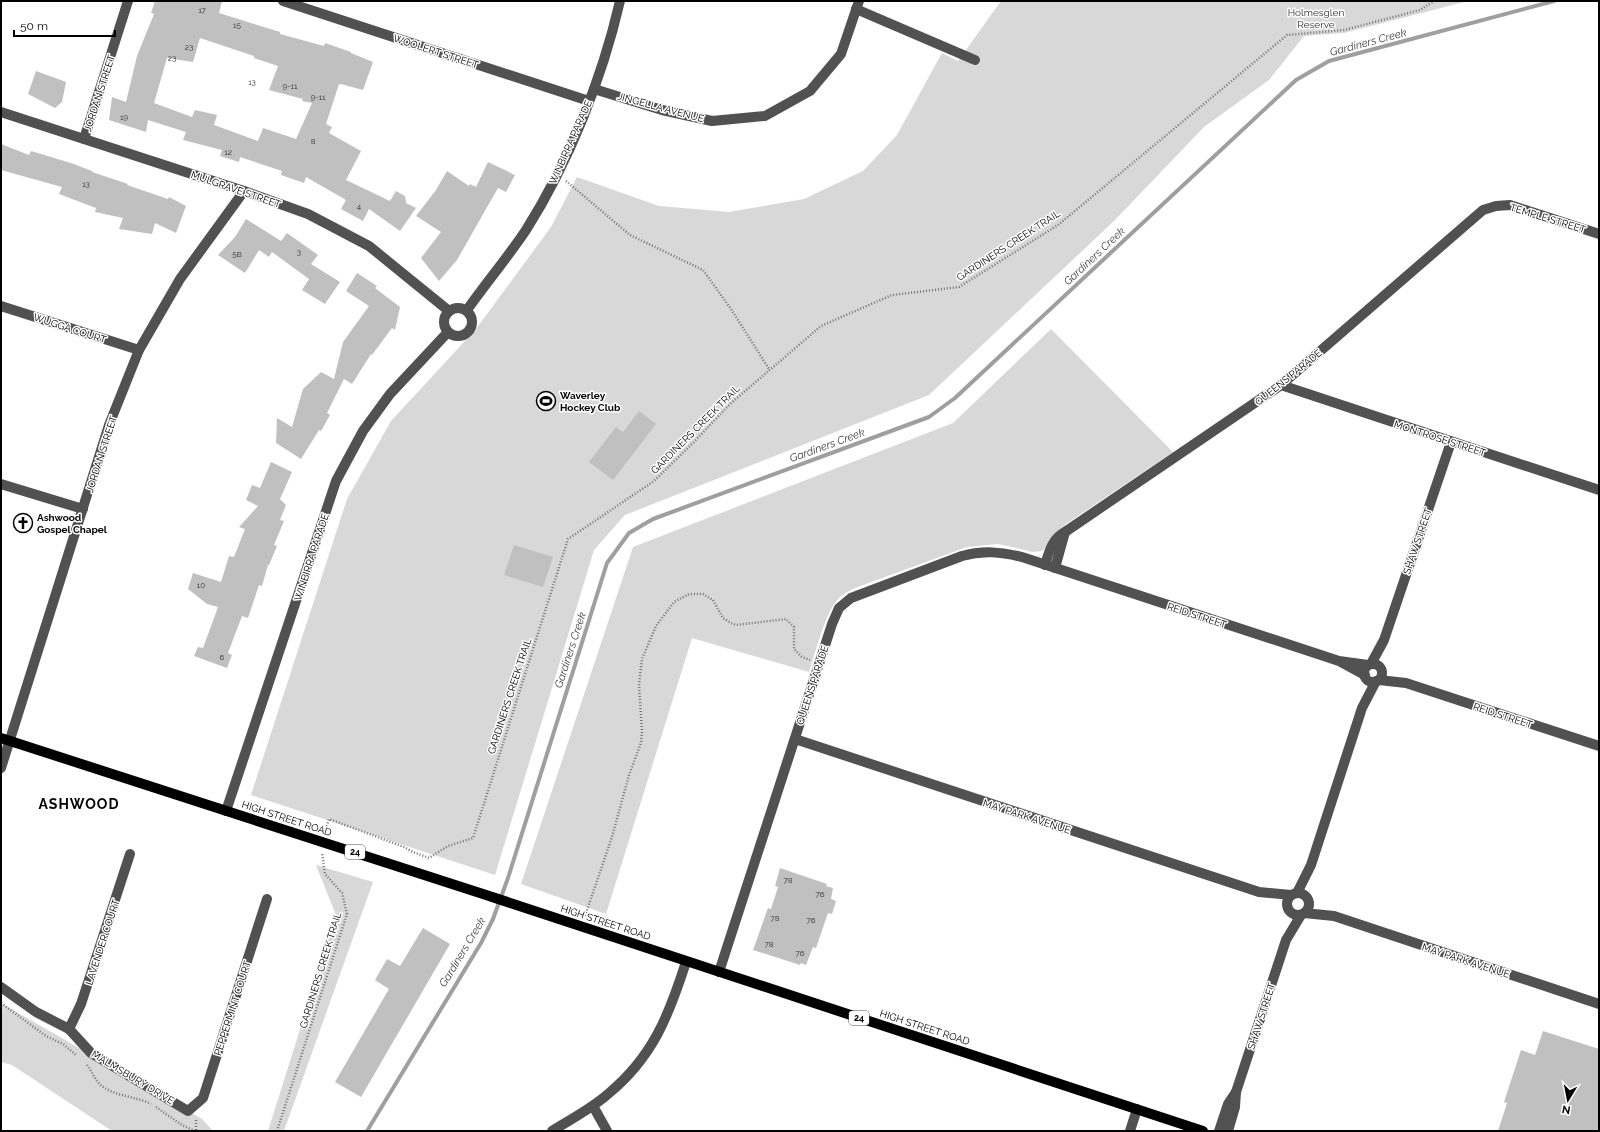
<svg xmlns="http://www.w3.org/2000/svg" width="1600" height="1132" viewBox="0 0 1600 1132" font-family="Raleway,sans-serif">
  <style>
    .green { fill: #d8d8d8 }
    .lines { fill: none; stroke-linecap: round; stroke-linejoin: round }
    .stream { stroke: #9f9f9f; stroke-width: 4 }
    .building { fill: #c0c0c0; fill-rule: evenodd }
    .path { stroke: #737373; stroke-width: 2.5; stroke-dasharray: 1 2; stroke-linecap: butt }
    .minor { stroke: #515151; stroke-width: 10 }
    .major { stroke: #000; stroke-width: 10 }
    .labels { text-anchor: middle; stroke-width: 3; stroke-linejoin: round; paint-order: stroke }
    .number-label { font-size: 8px; fill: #303030 }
    .shield { fill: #fff; stroke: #4c4c4c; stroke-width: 1 }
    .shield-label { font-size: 9px; font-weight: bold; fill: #000 }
    .park-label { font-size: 10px; fill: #2f2f2f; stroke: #fff }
    .street-label { font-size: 10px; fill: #000; stroke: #fff }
    .poi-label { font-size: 10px; font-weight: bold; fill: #000; stroke: #fff; text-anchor: start }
    .water-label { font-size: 11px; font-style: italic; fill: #404040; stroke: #fff }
    .district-label { font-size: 14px; font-weight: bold; letter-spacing: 1px; fill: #000; stroke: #fff }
  </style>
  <rect width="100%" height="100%" fill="#fff"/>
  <!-- green -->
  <g class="green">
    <path d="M 1001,1 L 1468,1 L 1344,33 L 1304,36 L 1269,80 L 1204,127 L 1114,221 L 929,395 L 625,515 L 594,550 L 495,875 L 251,795 L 347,499 L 391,421 L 476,329 L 551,227 L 577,177 L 659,206 L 729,212 L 804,199 L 863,171 L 897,135 L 942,53 L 958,61 Z"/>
    <path d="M 1051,329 L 1173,452 L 1066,524 L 1059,530 L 1047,547 L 1042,551 L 1032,552 L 1017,548 L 998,544 L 967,547 L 855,588 C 849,591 844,593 839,598 C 825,612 816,652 809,672 L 692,638 L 606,914 L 521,884 L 633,547 L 953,423 Z"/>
    <path d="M 316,865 L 373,882 L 284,1131 L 268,1131 L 336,915 Z"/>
    <path d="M 1,1003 L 202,1119 L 213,1131 L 112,1131 L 12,1065 L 1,1062 Z"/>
  </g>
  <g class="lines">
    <!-- stream -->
    <path class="stream" d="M 367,1131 L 481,943 L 493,919 L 508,878 L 607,563 L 629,533 L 653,519 L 929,417 L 955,398 L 1296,80 L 1329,61 L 1554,1"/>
  </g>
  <!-- building -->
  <g class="building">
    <path d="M 155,1 L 222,1 L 219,13 L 280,32 L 280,34 L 324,46 L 325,43 L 351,52 L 351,53 L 373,62 L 363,90 L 341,84 L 340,85 L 339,84 L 326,124 L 332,127 L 329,133 L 361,151 L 346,180 L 390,201 L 396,191 L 405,196 L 406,203 L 416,208 L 400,231 L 369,209 L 363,221 L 341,209 L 346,200 L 306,177 L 304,183 L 281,175 L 282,171 L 240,157 L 239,162 L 220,156 L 222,150 L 183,140 L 186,132 L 148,120 L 146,132 L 109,120 L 112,97 L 126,102 L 137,56 L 154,14 L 151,13 ZM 200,38 L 254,56 L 254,58 L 278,66 L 269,90 L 303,99 L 302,101 L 312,103 L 296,139 L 263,128 L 258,141 L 214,125 L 217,115 L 195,110 L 192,117 L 154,103 L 167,58 L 193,62 Z"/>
    <path d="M 36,71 L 66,82 L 62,102 L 55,108 L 28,94 Z"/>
    <path d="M 1,144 L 29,155 L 31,151 L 71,163 L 92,171 L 92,172 L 128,184 L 127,185 L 168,199 L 169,197 L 186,206 L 176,233 L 155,223 L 152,234 L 119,229 L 123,218 L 95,212 L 96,208 L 59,194 L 62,187 L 1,170 Z"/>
    <path d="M 488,162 L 515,175 L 506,192 L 498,188 L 457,260 L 439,281 L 421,258 L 441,232 L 416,216 L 436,190 L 447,171 L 469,186 L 470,184 L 476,187 Z"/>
    <path d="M 246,219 L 281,241 L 287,233 L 318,255 L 311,264 L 340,282 L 325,304 L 302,290 L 309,279 L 272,252 L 269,257 L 259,250 L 245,273 L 218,255 L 235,237 Z"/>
    <path d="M 357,273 L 377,286 L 375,288 L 400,307 L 395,330 L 392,328 L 372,355 L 371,354 L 352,384 L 344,379 L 327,413 L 330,415 L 321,431 L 319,430 L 301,459 L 276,443 L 277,418 L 292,427 L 303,389 L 321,372 L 334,379 L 343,342 L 369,306 L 346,291 Z"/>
    <path d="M 639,411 L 656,424 L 613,480 L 589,462 L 616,427 L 623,432 Z"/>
    <path d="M 271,462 L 292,472 L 280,499 L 286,505 L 280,520 L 284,521 L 274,545 L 277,546 L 269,565 L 268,565 L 262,586 L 259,585 L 248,618 L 242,616 L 228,653 L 232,655 L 227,668 L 194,656 L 198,647 L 203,648 L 218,607 L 207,604 L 188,589 L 193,573 L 221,582 L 229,556 L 234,557 L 245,529 L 239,527 L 258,506 L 246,500 L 252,485 L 260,488 Z"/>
    <path d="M 514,545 L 553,557 L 543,587 L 504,575 Z"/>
    <path d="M 780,868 L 827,884 L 826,886 L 833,888 L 831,899 L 836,901 L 832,914 L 828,913 L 816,948 L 813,947 L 806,965 L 801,963 L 800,965 L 753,950 L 768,908 L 771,909 L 778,887 L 775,886 Z"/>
    <path d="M 423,928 L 450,944 L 361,1097 L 335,1082 L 389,989 L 375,980 L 387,959 L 400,966 Z"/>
    <path d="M 1543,1031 L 1599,1049 L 1599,1131 L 1498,1131 L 1507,1103 L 1504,1102 L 1521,1050 L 1535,1055 Z"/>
  </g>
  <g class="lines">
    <!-- path -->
    <g class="path">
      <path d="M 566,181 L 630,235 L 703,270 L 731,309 L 769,369"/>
      <path d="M 325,832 L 329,819 L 404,847 L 413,852 L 429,858 L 448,846 L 473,838 L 568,539 L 654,481 L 694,442 L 730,404 L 821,326 L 892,295 L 959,287 L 1058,225 L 1287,35 L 1344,30 L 1420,10 L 1434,1"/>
      <path d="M 585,916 L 612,837 L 629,775 L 641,743 L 642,732 L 639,684 L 642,659 L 656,626 L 674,602 L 689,594 L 703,594 L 713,600 L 723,618 L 731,623 L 736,625 L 786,619 L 794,627 L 794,649 L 802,657 L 810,660"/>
      <path d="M 1,1003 L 46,1036 L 63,1044 L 76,1055"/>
      <path d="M 87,1065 C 92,1071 95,1081 102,1086 C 117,1097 135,1096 151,1104"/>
      <path d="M 156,1107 L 182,1125 L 195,1131"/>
      <path d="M 196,1120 L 196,1131"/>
      <path d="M 277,1131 L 347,914 L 342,893 L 325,874 L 322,853"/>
    </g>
    <!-- minor -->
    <g class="minor">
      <path d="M 283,1 L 589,101"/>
      <path d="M 856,9 L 975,60"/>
      <path d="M 594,89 L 662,110 L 712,121 L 765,116 L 810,91 L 841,54 L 859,1"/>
      <path d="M 1,112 L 244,191 L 308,214 L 369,246 L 449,311"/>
      <path d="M 84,139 L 128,1"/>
      <path d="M 1,306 L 139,350"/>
      <circle cx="458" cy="322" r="14"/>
      <path d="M 467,310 C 486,283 508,257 526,230 C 569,162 602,79 620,1"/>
      <path d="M 1281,385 L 1599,490"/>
      <path d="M 1,484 L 83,509"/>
      <path d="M 1045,565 C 1049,552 1052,539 1065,532 L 1281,385 L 1483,210 L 1496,206 L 1510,205 L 1599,234"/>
      <path d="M 1055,568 L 1065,532"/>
      <path d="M 1341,662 L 1365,675"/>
      <path d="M 1371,664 L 1384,640 L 1451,442"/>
      <circle cx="1373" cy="673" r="9"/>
      <path d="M 1379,680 L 1406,683 L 1599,746"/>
      <path d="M 795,739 L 1259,892 L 1291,895"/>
      <path d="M 1,768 L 109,425 L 139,350 L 180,279 L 244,191"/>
      <path d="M 226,811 L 336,481 L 363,431 L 390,394 L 448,332"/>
      <circle cx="1298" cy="904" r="11"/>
      <path d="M 1297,893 L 1311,865 L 1362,708 L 1376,681"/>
      <path d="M 1304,913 L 1334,916 L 1599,1004"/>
      <path d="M 719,972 L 832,624 L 839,608 L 851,598 L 962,556 C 983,550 1001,552 1022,557 L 1339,661 L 1368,665"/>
      <path d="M 1,987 L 36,1012 L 69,1029 L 91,1053 L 188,1111 L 203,1098 L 267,899"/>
      <path d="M 69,1029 L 81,1004 L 130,854"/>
      <path d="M 593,1106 L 607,1131"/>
      <path d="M 552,1131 C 571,1119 591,1109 608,1094 C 653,1057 669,1015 686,962"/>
      <path d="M 1130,1131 L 1137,1109"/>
      <path d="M 1219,1131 L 1228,1104 L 1236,1092"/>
      <path d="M 1228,1131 L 1235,1107 L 1236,1092 L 1286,940 L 1301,915"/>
    </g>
    <!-- major -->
    <path class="major" d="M 1,738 L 483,894 L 1203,1131"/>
  </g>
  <!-- icons -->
  <defs>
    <g id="stadium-ring" transform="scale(1)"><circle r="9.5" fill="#fff" stroke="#000" stroke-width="1.5"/><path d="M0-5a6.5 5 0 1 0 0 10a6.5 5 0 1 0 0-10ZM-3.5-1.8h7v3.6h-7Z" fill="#000"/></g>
    <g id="church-ring" transform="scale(1)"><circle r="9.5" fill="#fff" stroke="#000" stroke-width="1.5"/><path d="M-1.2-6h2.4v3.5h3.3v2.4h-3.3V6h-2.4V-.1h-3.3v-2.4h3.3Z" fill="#000"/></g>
  </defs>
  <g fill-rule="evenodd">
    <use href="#stadium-ring" x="546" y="401"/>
    <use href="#church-ring" x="23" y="523"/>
  </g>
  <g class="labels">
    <!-- number labels -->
    <g class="number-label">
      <text x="202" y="13">17</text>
      <text x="237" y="28">15</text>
      <text x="189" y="50">23</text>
      <text x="172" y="61">23</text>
      <text x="252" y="85">13</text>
      <text x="290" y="89">9-11</text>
      <text x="318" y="100">9-11</text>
      <text x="124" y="120">19</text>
      <text x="313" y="144">8</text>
      <text x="228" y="155">12</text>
      <text x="86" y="187">13</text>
      <text x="359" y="209">4</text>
      <text x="299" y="255">3</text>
      <text x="237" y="257">5B</text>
      <text x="201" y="588">10</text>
      <text x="222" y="660">6</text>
      <text x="788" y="883">78</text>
      <text x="820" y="897">76</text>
      <text x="775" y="921">78</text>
      <text x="811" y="923">76</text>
      <text x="769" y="947">78</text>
      <text x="800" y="956">76</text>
    </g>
    <!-- shield labels -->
    <g class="shield">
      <rect x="345" y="845" width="20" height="14" rx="3"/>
      <rect x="849" y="1011" width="20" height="14" rx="3"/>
    </g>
    <g class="shield-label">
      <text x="355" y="855">24</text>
      <text x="859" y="1021">24</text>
    </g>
    <!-- park labels -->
    <g class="park-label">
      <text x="1316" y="16">Holmesglen<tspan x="1316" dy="12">Reserve</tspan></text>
    </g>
    <!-- street labels -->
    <g class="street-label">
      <text transform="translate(436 51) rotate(18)" y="4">WOOLERT STREET</text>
      <text transform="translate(99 93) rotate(-72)" y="4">JORDAN STREET</text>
      <text transform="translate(661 107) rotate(15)" y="4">JINGELLA AVENUE</text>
      <text transform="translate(570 142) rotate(-66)" y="4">WINBIRRA PARADE</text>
      <text transform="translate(236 189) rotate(19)" y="4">MULGRAVE STREET</text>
      <text transform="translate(1548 218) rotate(17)" y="4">TEMPLE STREET</text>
      <text transform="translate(1008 245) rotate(-33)" y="4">GARDINERS CREEK TRAIL</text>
      <text transform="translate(70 328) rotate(18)" y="4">WUGGA COURT</text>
      <text transform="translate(1288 377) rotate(-39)" y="4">QUEENS PARADE</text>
      <text transform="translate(695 429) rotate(-45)" y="4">GARDINERS CREEK TRAIL</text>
      <text transform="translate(1440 438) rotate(18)" y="4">MONTROSE STREET</text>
      <text transform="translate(101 454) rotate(-72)" y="4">JORDAN STREET</text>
      <text transform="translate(1417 541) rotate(-71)" y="4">SHAW STREET</text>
      <text transform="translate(311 557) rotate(-72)" y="4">WINBIRRA PARADE</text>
      <text transform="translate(1197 615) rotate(18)" y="4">REID STREET</text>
      <text transform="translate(812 685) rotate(-72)" y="4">QUEENS PARADE</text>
      <text transform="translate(509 696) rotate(-72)" y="4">GARDINERS CREEK TRAIL</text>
      <text transform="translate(1503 715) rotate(18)" y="4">REID STREET</text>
      <text transform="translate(1027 816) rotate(18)" y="4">MAY PARK AVENUE</text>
      <text transform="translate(287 818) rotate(18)" y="4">HIGH STREET ROAD</text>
      <text transform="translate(606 922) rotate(18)" y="4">HIGH STREET ROAD</text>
      <text transform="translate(102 942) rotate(-72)" y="4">LAVENDER COURT</text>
      <text transform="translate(1466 960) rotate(18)" y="4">MAY PARK AVENUE</text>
      <text transform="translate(320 970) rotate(-73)" y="4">GARDINERS CREEK TRAIL</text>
      <text transform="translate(232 1008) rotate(-72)" y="4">PEPPERMINT COURT</text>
      <text transform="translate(1261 1016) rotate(-72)" y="4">SHAW STREET</text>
      <text transform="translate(925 1027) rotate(18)" y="4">HIGH STREET ROAD</text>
      <text transform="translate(133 1077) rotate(31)" y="4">MALMSBURY DRIVE</text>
    </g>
    <!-- poi labels -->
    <g class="poi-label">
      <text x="560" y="399">Waverley<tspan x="560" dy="12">Hockey Club</tspan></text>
      <text x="37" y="521">Ashwood<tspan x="37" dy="12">Gospel Chapel</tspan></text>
    </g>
    <!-- water labels -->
    <g class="water-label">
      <text transform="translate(1368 42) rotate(-15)" y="4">Gardiners Creek</text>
      <text transform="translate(1094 256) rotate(-43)" y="4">Gardiners Creek</text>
      <text transform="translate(827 445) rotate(-20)" y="4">Gardiners Creek</text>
      <text transform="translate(570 650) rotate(-72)" y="4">Gardiners Creek</text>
      <text transform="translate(462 952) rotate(-59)" y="4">Gardiners Creek</text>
    </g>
    <!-- district labels -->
    <g class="district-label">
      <text x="79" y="809">ASHWOOD</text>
    </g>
  </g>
  <!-- border -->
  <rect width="1600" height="1132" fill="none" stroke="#000000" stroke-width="4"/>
  <!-- north arrow -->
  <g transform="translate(1568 1100) rotate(190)" stroke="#ffffff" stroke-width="3" paint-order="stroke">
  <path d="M0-3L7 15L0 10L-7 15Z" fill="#000000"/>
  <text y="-6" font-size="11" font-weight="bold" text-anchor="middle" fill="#000000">N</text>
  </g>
  <!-- scale -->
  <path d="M14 30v6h101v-6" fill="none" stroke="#000000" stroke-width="2"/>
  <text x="20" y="30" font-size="12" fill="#000000" stroke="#ffffff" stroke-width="3" paint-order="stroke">50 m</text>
</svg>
